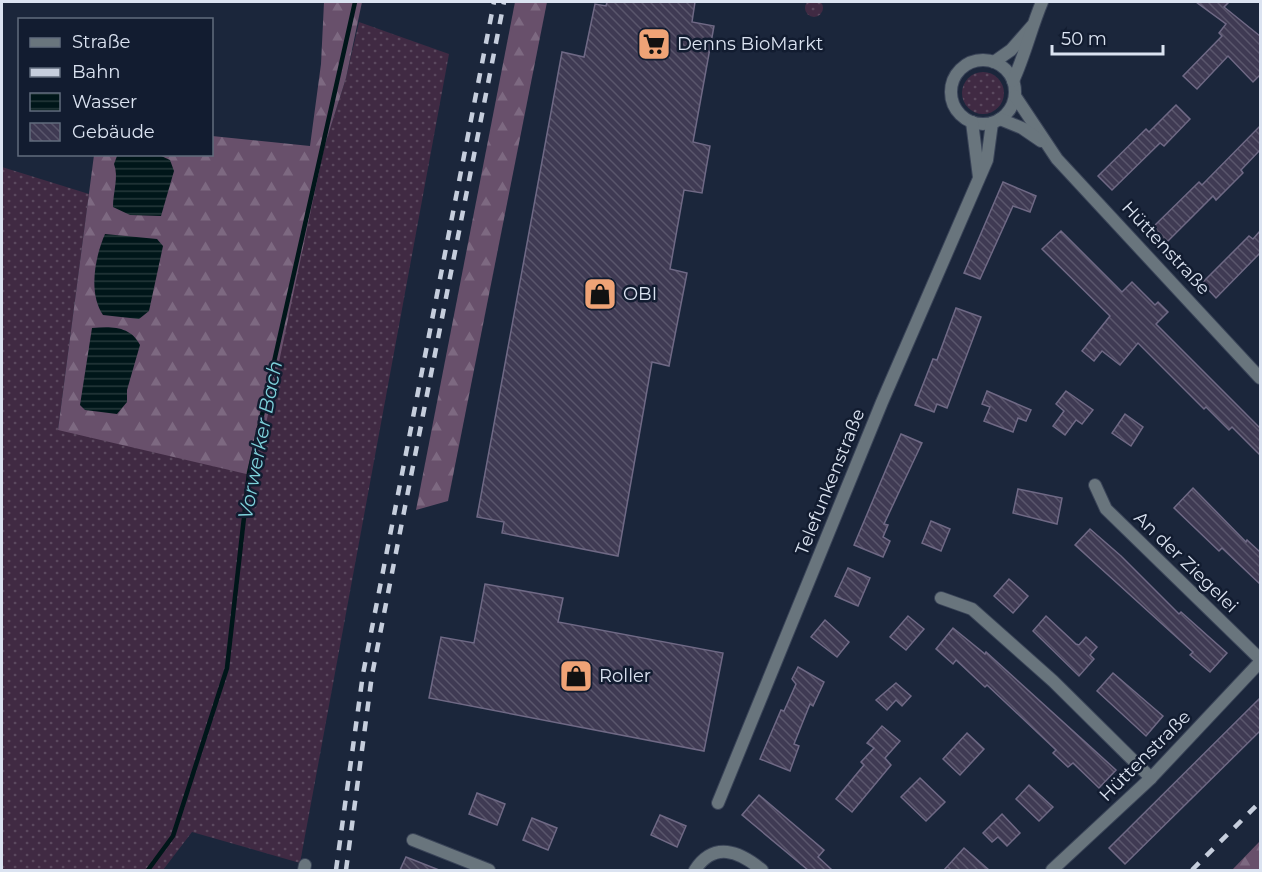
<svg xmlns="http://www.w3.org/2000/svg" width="1262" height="872" viewBox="0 0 1262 872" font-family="Montserrat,sans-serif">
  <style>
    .grass { fill: url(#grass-dots) }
    .forest { fill: url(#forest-firs) }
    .water { fill: url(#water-rules) }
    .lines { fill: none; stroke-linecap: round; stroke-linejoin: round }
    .stream { stroke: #001619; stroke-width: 4.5 }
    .building { fill: url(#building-back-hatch); stroke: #6f6985; stroke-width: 1.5 }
    .street-casing { stroke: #3a4458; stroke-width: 14 }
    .street { stroke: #69757d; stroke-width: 12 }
    .rail { stroke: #c6cedd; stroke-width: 4.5; stroke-dasharray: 10 10; stroke-linecap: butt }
    .labels { text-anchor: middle; stroke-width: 5; stroke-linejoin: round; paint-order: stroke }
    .poi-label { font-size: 18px; fill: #dbe3f1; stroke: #121c30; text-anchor: start }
    .street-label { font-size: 18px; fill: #dbe3f1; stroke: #121c30 }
    .water-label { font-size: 20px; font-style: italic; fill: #7dd0da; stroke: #121c30 }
  </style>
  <defs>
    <pattern id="grass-dots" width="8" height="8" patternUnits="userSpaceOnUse" patternTransform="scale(1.5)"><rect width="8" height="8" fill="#402a43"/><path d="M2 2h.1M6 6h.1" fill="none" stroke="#5b495f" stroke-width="1.8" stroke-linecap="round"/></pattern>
    <pattern id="forest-firs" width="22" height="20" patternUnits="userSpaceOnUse" patternTransform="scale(1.5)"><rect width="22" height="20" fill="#68506b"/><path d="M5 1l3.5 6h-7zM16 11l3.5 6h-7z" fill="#7d6981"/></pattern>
    <pattern id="water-rules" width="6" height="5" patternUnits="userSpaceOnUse" patternTransform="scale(1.5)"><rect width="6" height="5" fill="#001619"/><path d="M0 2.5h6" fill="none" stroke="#25383b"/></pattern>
    <pattern id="building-back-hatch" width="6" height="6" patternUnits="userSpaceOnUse" patternTransform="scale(1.5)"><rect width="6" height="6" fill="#3f3a53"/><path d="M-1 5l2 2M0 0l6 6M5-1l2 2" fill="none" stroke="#5a566c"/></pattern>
  </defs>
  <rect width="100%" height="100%" fill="#1b263b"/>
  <!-- grass -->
  <g class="grass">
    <circle cx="814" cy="8" r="9"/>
    <path d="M 359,22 L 449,54 L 300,863 L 192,832 L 163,870 L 2,870 L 2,167 L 89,194 L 58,430 L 324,148 L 346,78 Z"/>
    <circle cx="983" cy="93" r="21"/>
  </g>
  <!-- forest -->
  <g class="forest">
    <path d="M 324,2 L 362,2 L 346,78 L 324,148 L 255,476 L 58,430 L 94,155 L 212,154 L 212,136 L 310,146 L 321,64 Z"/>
    <path d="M 515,2 L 547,2 L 448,501 L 416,510 Z"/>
    <path d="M 1260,841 L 1260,870 L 1232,870 Z"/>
  </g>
  <!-- water -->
  <g class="water">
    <path d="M 159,155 L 170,160 L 174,171 L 161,216 L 130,215 L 113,207 C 113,192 119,177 114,164 L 117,156 Z"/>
    <path d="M 105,234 L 157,239 L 163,246 L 149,311 L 139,319 L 103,315 C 88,293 95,257 105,234 Z"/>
    <path d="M 92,328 C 111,326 131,326 140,345 L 127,390 L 127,402 L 117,414 L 85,410 L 80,405 Z"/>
  </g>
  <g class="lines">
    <!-- stream -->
    <path class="stream" d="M 148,870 L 173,836 L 227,668 L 249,473 L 355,2"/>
  </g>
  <!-- building -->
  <g class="building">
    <path d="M 607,2 L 695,2 L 692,22 L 714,26 L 693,142 L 710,146 L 702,193 L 684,190 L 670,269 L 687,273 L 669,366 L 652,362 L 618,556 L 502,533 L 504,522 L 477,517 L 562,52 L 584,57 L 595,4 L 606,6 Z"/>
    <path d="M 1196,2 L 1229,2 L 1224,7 L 1260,36 L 1260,75 L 1253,82 L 1228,56 L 1197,89 L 1183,76 L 1222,36 L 1219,33 L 1226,24 Z"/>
    <path d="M 1176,105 L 1190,119 L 1164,146 L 1160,143 L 1112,190 L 1098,176 L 1146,129 L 1149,132 Z"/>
    <path d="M 1260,126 L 1260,150 L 1241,170 L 1243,173 L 1216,200 L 1213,196 L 1165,244 L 1151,229 L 1199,182 L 1202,185 Z"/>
    <path d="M 1003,182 L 1036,196 L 1030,212 L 1013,206 L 980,279 L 964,273 Z"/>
    <path d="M 1061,231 L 1122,292 L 1132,282 L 1155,305 L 1158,302 L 1168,312 L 1156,324 L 1260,428 L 1260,455 L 1232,427 L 1229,430 L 1206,407 L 1204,409 L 1138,343 L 1120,365 L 1102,351 L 1094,361 L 1082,351 L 1110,316 L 1042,249 Z"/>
    <path d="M 1260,231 L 1260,253 L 1216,298 L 1202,283 L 1249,236 L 1253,239 Z"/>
    <path d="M 956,308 L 981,317 L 947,408 L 937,404 L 934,412 L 915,405 L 933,359 L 937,360 Z"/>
    <path d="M 987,391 L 1031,410 L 1026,421 L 1018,418 L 1013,432 L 984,421 L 990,407 L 982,404 Z"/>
    <path d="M 1066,391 L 1093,410 L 1082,424 L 1076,420 L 1065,435 L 1053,426 L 1064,411 L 1056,404 Z"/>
    <path d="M 1125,414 L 1143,427 L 1131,446 L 1112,433 Z"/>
    <path d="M 901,434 L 922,443 L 884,524 L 888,525 L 883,537 L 890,541 L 883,557 L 854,545 Z"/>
    <path d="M 1193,488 L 1246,542 L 1247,540 L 1260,552 L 1260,584 L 1222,548 L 1219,551 L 1174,508 Z"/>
    <path d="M 1018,489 L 1062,498 L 1057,524 L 1013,513 Z"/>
    <path d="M 931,521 L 950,529 L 941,551 L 922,543 Z"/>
    <path d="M 1090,529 L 1121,556 L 1179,614 L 1181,612 L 1227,653 L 1210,672 L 1190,655 L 1193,652 L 1075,545 Z"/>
    <path d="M 848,568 L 870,578 L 858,606 L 835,596 Z"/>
    <path d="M 1009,579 L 1028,596 L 1013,613 L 994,596 Z"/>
    <path d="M 485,584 L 563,598 L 558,622 L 723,653 L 704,751 L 429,698 L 441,637 L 474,643 Z"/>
    <path d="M 908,616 L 924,629 L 906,650 L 890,637 Z"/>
    <path d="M 1046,616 L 1076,644 L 1079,645 L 1086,637 L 1097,647 L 1090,655 L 1094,659 L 1079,676 L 1033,631 Z"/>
    <path d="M 825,620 L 849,642 L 837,657 L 811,637 Z"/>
    <path d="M 953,628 L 985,654 L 986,652 L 1116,770 L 1099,788 L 1073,763 L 1068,767 L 1053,753 L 1056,750 L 987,685 L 985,687 L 956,660 L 953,664 L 936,649 Z"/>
    <path d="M 798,667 L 824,682 L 813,706 L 810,704 L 794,744 L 799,746 L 790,771 L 760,759 L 781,710 L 784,711 L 796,684 L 792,679 Z"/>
    <path d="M 1113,673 L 1163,716 L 1146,736 L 1097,691 Z"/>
    <path d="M 896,683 L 911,696 L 902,706 L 896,700 L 887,710 L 876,700 Z"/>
    <path d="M 1260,698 L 1260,731 L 1125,864 L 1109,848 Z"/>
    <path d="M 882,726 L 900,741 L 885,758 L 891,765 L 852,812 L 836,799 L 864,765 L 861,762 L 874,748 L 867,743 Z"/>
    <path d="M 967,733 L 984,749 L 960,775 L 943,759 Z"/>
    <path d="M 920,778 L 945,802 L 926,821 L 901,797 Z"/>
    <path d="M 1029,785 L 1053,807 L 1039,821 L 1016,799 Z"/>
    <path d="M 477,793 L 505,804 L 497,825 L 469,814 Z"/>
    <path d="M 759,795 L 824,850 L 818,857 L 832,870 L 808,870 L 742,815 Z"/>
    <path d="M 1002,814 L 1020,833 L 1007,846 L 998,837 L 992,842 L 983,833 Z"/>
    <path d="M 660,815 L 686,826 L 677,847 L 651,835 Z"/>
    <path d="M 532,818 L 557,828 L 548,850 L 523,840 Z"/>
    <path d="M 964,848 L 989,870 L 944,870 Z"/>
    <path d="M 406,857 L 439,870 L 400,870 Z"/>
  </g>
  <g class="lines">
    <!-- street casing -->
    <g class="street-casing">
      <g id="street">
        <circle cx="983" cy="92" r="32"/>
        <path d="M 994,62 L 1011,50 L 1032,26"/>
        <path d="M 1013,81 C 1025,55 1031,28 1042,2"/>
        <path d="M 1015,96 L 1057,159 L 1260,378"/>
        <path d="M 1000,119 L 1022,128 L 1041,141"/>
        <path d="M 972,122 L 979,177"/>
        <path d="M 1095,485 L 1106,509 L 1260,659"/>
        <path d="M 941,598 L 972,609 L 1053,681 L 1151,778"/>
        <path d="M 718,803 L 882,402 L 987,160 L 992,123"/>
        <path d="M 413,840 L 489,870"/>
        <path d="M 304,870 L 305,865"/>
        <path d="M 695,870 C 714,841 739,851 762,870"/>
        <path d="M 1052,870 L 1151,778 L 1260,662"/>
      </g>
    </g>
    <!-- street -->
    <use href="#street" class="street"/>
    <!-- rail -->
    <g class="rail">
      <path d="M 336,870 L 363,674 L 494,2"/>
      <path d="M 346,870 L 372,675 L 504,2"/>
      <path d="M 1192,870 L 1260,802"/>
    </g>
  </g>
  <!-- icons -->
  <defs>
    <g id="supermarket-square" transform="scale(1.725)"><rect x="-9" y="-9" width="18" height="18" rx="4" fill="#efa376" stroke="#121c30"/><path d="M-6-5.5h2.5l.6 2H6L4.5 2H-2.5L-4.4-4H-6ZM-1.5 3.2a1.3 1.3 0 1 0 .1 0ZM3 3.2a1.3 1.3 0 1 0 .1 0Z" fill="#111"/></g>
    <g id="shop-square" transform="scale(1.725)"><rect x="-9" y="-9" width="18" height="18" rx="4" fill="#efa376" stroke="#121c30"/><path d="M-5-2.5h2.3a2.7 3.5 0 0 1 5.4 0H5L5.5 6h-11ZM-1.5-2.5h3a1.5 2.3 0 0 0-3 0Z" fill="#111"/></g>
  </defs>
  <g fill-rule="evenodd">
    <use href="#supermarket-square" x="654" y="44"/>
    <use href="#shop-square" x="600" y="294"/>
    <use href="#shop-square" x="576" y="676"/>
  </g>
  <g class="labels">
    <!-- poi labels -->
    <g class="poi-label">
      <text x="677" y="50">Denns BioMarkt</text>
      <text x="623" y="300">OBI</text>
      <text x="599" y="682">Roller</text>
    </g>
    <!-- street labels -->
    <g class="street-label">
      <text transform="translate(1166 248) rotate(47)" y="6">Hüttenstraße</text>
      <text transform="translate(830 482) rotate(-68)" y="6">Telefunkenstraße</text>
      <text transform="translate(1186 562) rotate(44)" y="6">An der Ziegelei</text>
      <text transform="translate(1145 756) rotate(-45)" y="6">Hüttenstraße</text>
    </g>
    <!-- water labels -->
    <g class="water-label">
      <text transform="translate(260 440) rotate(-79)" y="7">Vorwerker Bach</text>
    </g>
  </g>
  <!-- border -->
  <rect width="1262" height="872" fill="none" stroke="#dbe3f1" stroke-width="6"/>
  <!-- legend -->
  <rect x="18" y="18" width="195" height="138" fill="#121c30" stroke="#626c7d" stroke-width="1.5"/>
  <rect x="30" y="38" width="30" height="9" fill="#69757d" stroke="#626c7d" stroke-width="1.5"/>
  <text x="72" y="48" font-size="18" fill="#dbe3f1">Straße</text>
  <rect x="30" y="68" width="30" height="9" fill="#c6cedd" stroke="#626c7d" stroke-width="1.5"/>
  <text x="72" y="78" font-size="18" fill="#dbe3f1">Bahn</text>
  <rect x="30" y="93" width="30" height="18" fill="url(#water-rules)" stroke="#626c7d" stroke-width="1.5"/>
  <text x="72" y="108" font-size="18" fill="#dbe3f1">Wasser</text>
  <rect x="30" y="123" width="30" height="18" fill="url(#building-back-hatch)" stroke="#626c7d" stroke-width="1.5"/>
  <text x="72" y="138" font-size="18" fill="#dbe3f1">Gebäude</text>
  <!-- scale -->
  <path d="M1052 45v9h111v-9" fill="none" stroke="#dbe3f1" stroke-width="3"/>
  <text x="1061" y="45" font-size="18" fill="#dbe3f1" stroke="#121c30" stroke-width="4.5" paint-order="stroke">50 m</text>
</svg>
